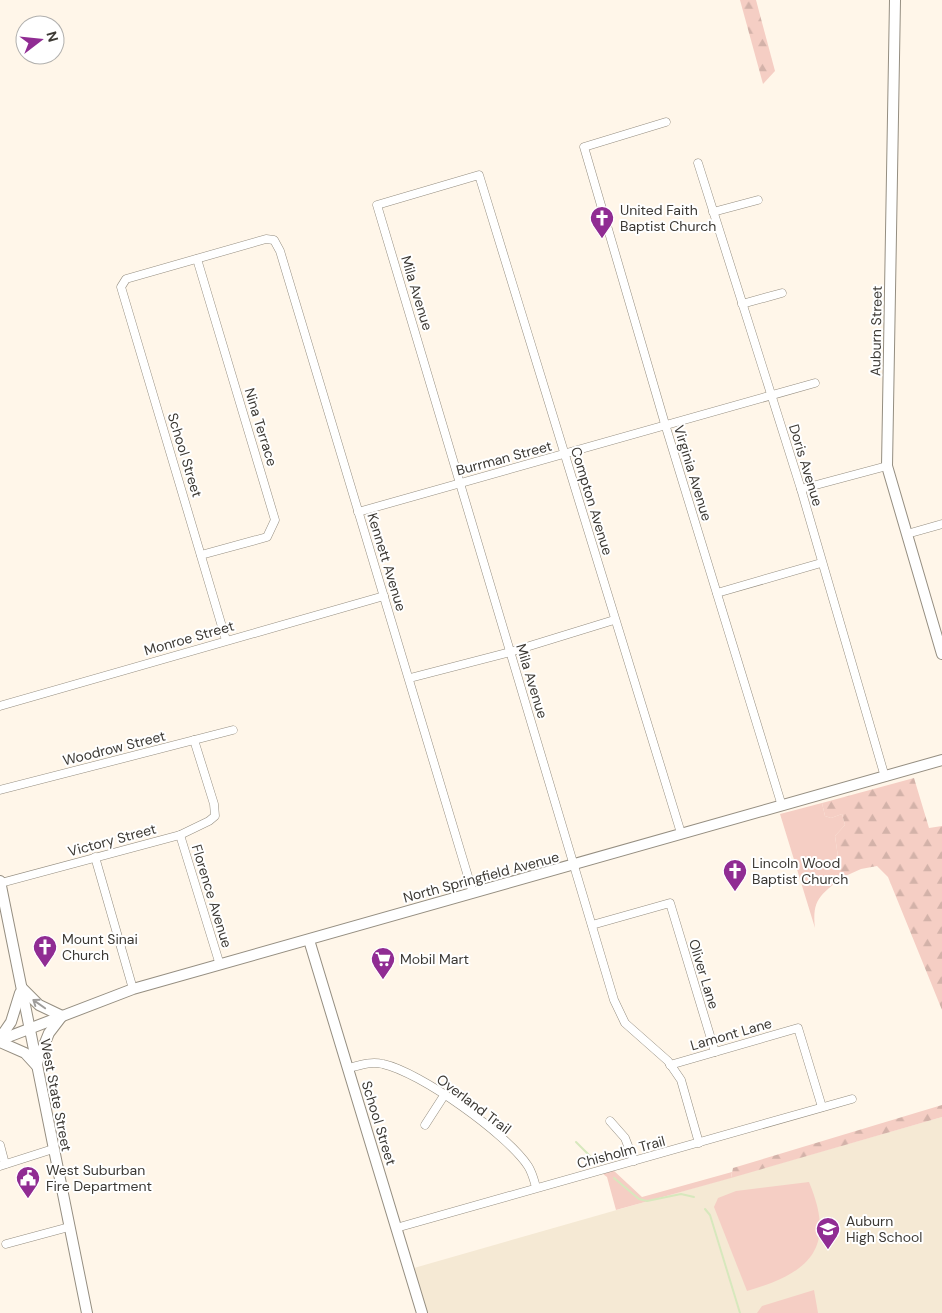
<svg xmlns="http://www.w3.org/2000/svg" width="942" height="1313" viewBox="0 0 942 1313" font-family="'DM Sans',sans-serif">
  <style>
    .built { fill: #f5e9d4 }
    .grass { fill: #f5cec4 }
    .forest { fill: url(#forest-firs) }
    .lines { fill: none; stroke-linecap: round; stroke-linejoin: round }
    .stream { stroke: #d7e8bd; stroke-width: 2 }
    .minor-casing { stroke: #958e81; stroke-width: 9 }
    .major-casing { stroke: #958e81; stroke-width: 12 }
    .minor { stroke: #fff; stroke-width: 8 }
    .major { stroke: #fff; stroke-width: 10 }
    .oneway { stroke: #9e9c9a }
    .labels { text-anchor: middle; stroke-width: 4; stroke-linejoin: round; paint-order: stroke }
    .poi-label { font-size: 14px; fill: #3c3934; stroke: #fff; text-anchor: start }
    .street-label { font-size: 14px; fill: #3c3934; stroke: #fff }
  </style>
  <defs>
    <pattern id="forest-firs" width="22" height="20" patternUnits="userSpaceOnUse" patternTransform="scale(1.25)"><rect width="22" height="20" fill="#f5cec4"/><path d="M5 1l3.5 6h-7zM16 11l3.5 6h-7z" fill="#d3b2a9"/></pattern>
  </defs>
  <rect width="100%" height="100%" fill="#fff6e9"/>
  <!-- built -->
  <path class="built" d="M 942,1117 L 942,1313 L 427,1313 L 414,1268 Z"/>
  <!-- grass -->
  <g class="grass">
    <path d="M 822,803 L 825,816 L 831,818 L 842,814 L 845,825 L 835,836 L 841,878 C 820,896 812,899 815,928 L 780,814 Z"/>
    <path d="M 613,1170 L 642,1197 L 732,1172 L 731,1178 L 616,1210 L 607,1177 L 603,1174 Z"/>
    <path d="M 809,1182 C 837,1249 809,1273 747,1291 L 714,1207 L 718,1198 L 736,1191 Z"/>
    <path d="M 814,1290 L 818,1313 L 757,1313 L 762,1306 Z"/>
  </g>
  <!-- forest -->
  <g class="forest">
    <path d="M 740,0 L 756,0 L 775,71 L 763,84 Z"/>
    <path d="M 914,778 L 929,828 L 942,826 L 942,1010 L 888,877 L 877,866 L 861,869 L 841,878 L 835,836 L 845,825 L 842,814 L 831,818 L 825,816 L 822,803 Z"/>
    <path d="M 942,1105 L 942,1117 L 731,1178 L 733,1168 Z"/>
  </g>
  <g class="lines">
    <!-- stream -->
    <g class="stream">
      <path d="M 576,1142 L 595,1161"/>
      <path d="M 614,1178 L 639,1199 L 647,1201 L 681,1194 L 694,1197"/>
      <path d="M 705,1209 L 710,1215 L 740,1313"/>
    </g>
    <!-- minor casing -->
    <g class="minor-casing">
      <g id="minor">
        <path d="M 666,122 L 584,147 L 665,424 L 782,806"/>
        <path d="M 698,163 L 801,489 L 885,777"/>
        <path d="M 713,212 L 758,200"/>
        <path d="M 197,259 L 275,520 L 267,537 L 201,555"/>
        <path d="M 742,304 L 782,293"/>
        <path d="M 801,489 L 887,466"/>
        <path d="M 358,512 L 815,383"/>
        <path d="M 907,534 L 942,524"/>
        <path d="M 717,593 L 821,563"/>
        <path d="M 226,640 L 121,287 L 126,279 L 266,239 L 274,240 L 280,251 L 473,893"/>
        <path d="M 410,678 L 510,652 L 614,620"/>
        <path d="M 0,706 L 384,596"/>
        <path d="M 0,790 L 233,730"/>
        <path d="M 681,833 L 479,175 L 377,205 L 614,1000 L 625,1023 L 668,1061 L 681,1080 L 699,1143"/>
        <path d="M 180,835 L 220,965"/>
        <path d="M 95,857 L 133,989"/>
        <path d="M 1,883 L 180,835 L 209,821 L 215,816 L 214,804 L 194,740"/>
        <path d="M 592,925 L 670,903 L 715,1052"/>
        <path d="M 670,1065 L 798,1028 L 822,1107"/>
        <path d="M 349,1068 C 360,1065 371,1061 383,1064 C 420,1072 507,1134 528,1166 C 532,1172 534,1180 536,1187"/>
        <path d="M 610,1121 L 625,1138 L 634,1161"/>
        <path d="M 425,1125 L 445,1094"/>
        <path d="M 0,1145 L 5,1164"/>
        <path d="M 0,1166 L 53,1149"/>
        <path d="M 396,1228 L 852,1099"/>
        <path d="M 6,1244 L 69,1227"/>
      </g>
    </g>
    <!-- major casing -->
    <g class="major-casing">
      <g id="major">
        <path d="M 895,0 L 887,466 L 942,654"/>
        <path d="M 0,881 L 87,1313"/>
        <path d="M 309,940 L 422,1313"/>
        <path d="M 0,1038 L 11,1022 L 20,993"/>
        <path d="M 0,1040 L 133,989 L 942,760"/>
        <path d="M 0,1042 L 25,1053 L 36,1065 L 49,1033 L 62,1016 L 39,1005 L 22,988"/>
      </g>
    </g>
    <!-- minor -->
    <use href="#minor" class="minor"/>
    <!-- major -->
    <use href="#major" class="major"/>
  </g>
  <!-- one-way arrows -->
  <defs><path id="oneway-shaft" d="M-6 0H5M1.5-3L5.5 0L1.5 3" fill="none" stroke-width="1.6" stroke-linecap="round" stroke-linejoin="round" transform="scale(1.25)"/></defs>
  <use class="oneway" href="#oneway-shaft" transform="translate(39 1004) rotate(-145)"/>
  <!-- icons -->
  <defs>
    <g id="church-pin" transform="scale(1.25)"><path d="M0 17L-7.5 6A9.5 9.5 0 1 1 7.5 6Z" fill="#902c93" stroke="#fff"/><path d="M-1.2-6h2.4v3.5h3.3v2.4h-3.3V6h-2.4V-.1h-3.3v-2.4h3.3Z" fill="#fff"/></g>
    <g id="supermarket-pin" transform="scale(1.25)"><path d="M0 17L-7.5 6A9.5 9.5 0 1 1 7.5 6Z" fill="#902c93" stroke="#fff"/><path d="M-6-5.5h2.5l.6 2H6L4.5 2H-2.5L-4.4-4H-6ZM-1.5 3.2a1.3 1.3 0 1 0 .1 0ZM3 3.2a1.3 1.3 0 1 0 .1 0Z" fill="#fff"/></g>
    <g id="civic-pin" transform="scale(1.25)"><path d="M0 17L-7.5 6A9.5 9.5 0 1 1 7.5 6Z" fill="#902c93" stroke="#fff"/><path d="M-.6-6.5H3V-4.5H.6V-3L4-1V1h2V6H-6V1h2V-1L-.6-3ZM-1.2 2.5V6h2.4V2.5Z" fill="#fff"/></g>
    <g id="school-pin" transform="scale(1.25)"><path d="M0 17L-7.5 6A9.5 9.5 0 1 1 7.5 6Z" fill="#902c93" stroke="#fff"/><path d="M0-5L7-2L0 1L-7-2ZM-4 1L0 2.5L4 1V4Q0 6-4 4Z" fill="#fff"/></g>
  </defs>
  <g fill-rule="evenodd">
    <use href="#church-pin" x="602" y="218"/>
    <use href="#church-pin" x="735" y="871"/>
    <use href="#church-pin" x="45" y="947"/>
    <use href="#supermarket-pin" x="383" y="959"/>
    <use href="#civic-pin" x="28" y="1178"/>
    <use href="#school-pin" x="828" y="1229"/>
  </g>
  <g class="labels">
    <!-- poi labels -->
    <g class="poi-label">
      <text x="620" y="215">United Faith<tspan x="620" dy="16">Baptist Church</tspan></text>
      <text x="752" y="868">Lincoln Wood<tspan x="752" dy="16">Baptist Church</tspan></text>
      <text x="62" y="944">Mount Sinai<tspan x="62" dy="16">Church</tspan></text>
      <text x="400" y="964">Mobil Mart</text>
      <text x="46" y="1175">West Suburban<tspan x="46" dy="16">Fire Department</tspan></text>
      <text x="846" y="1226">Auburn<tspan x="846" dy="16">High School</tspan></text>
    </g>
    <!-- street labels -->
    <g class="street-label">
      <text transform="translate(417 293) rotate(73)" y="5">Mila Avenue</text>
      <text transform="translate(876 331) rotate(-89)" y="5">Auburn Street</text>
      <text transform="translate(261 427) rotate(73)" y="5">Nina Terrace</text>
      <text transform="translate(185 455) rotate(73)" y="5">School Street</text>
      <text transform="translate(504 458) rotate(-15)" y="5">Burrman Street</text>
      <text transform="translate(806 465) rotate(73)" y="5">Doris Avenue</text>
      <text transform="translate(693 473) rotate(73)" y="5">Virginia Avenue</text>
      <text transform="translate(592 501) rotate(73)" y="5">Compton Avenue</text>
      <text transform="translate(387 562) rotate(73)" y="5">Kennett Avenue</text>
      <text transform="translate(189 638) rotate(-16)" y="5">Monroe Street</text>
      <text transform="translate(532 681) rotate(73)" y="5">Mila Avenue</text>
      <text transform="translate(114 748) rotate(-14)" y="5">Woodrow Street</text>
      <text transform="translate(112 840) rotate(-15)" y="5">Victory Street</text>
      <text transform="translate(481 877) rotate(-15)" y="5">North Springfield Avenue</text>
      <text transform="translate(212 896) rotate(73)" y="5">Florence Avenue</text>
      <text transform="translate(704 974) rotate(73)" y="5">Oliver Lane</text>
      <text transform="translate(731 1034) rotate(-16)" y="5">Lamont Lane</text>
      <text transform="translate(56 1095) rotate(79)" y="5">West State Street</text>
      <text transform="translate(474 1104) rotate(37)" y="5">Overland Trail</text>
      <text transform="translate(379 1123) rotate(73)" y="5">School Street</text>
      <text transform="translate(621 1152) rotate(-15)" y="5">Chisholm Trail</text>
    </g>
  </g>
  <!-- north arrow -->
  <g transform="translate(40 40) rotate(74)"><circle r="24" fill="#ffffff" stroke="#b1b0ae"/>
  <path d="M0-4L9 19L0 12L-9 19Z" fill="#902c93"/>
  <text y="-8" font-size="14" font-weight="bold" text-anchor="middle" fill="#3c3934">N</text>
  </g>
</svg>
